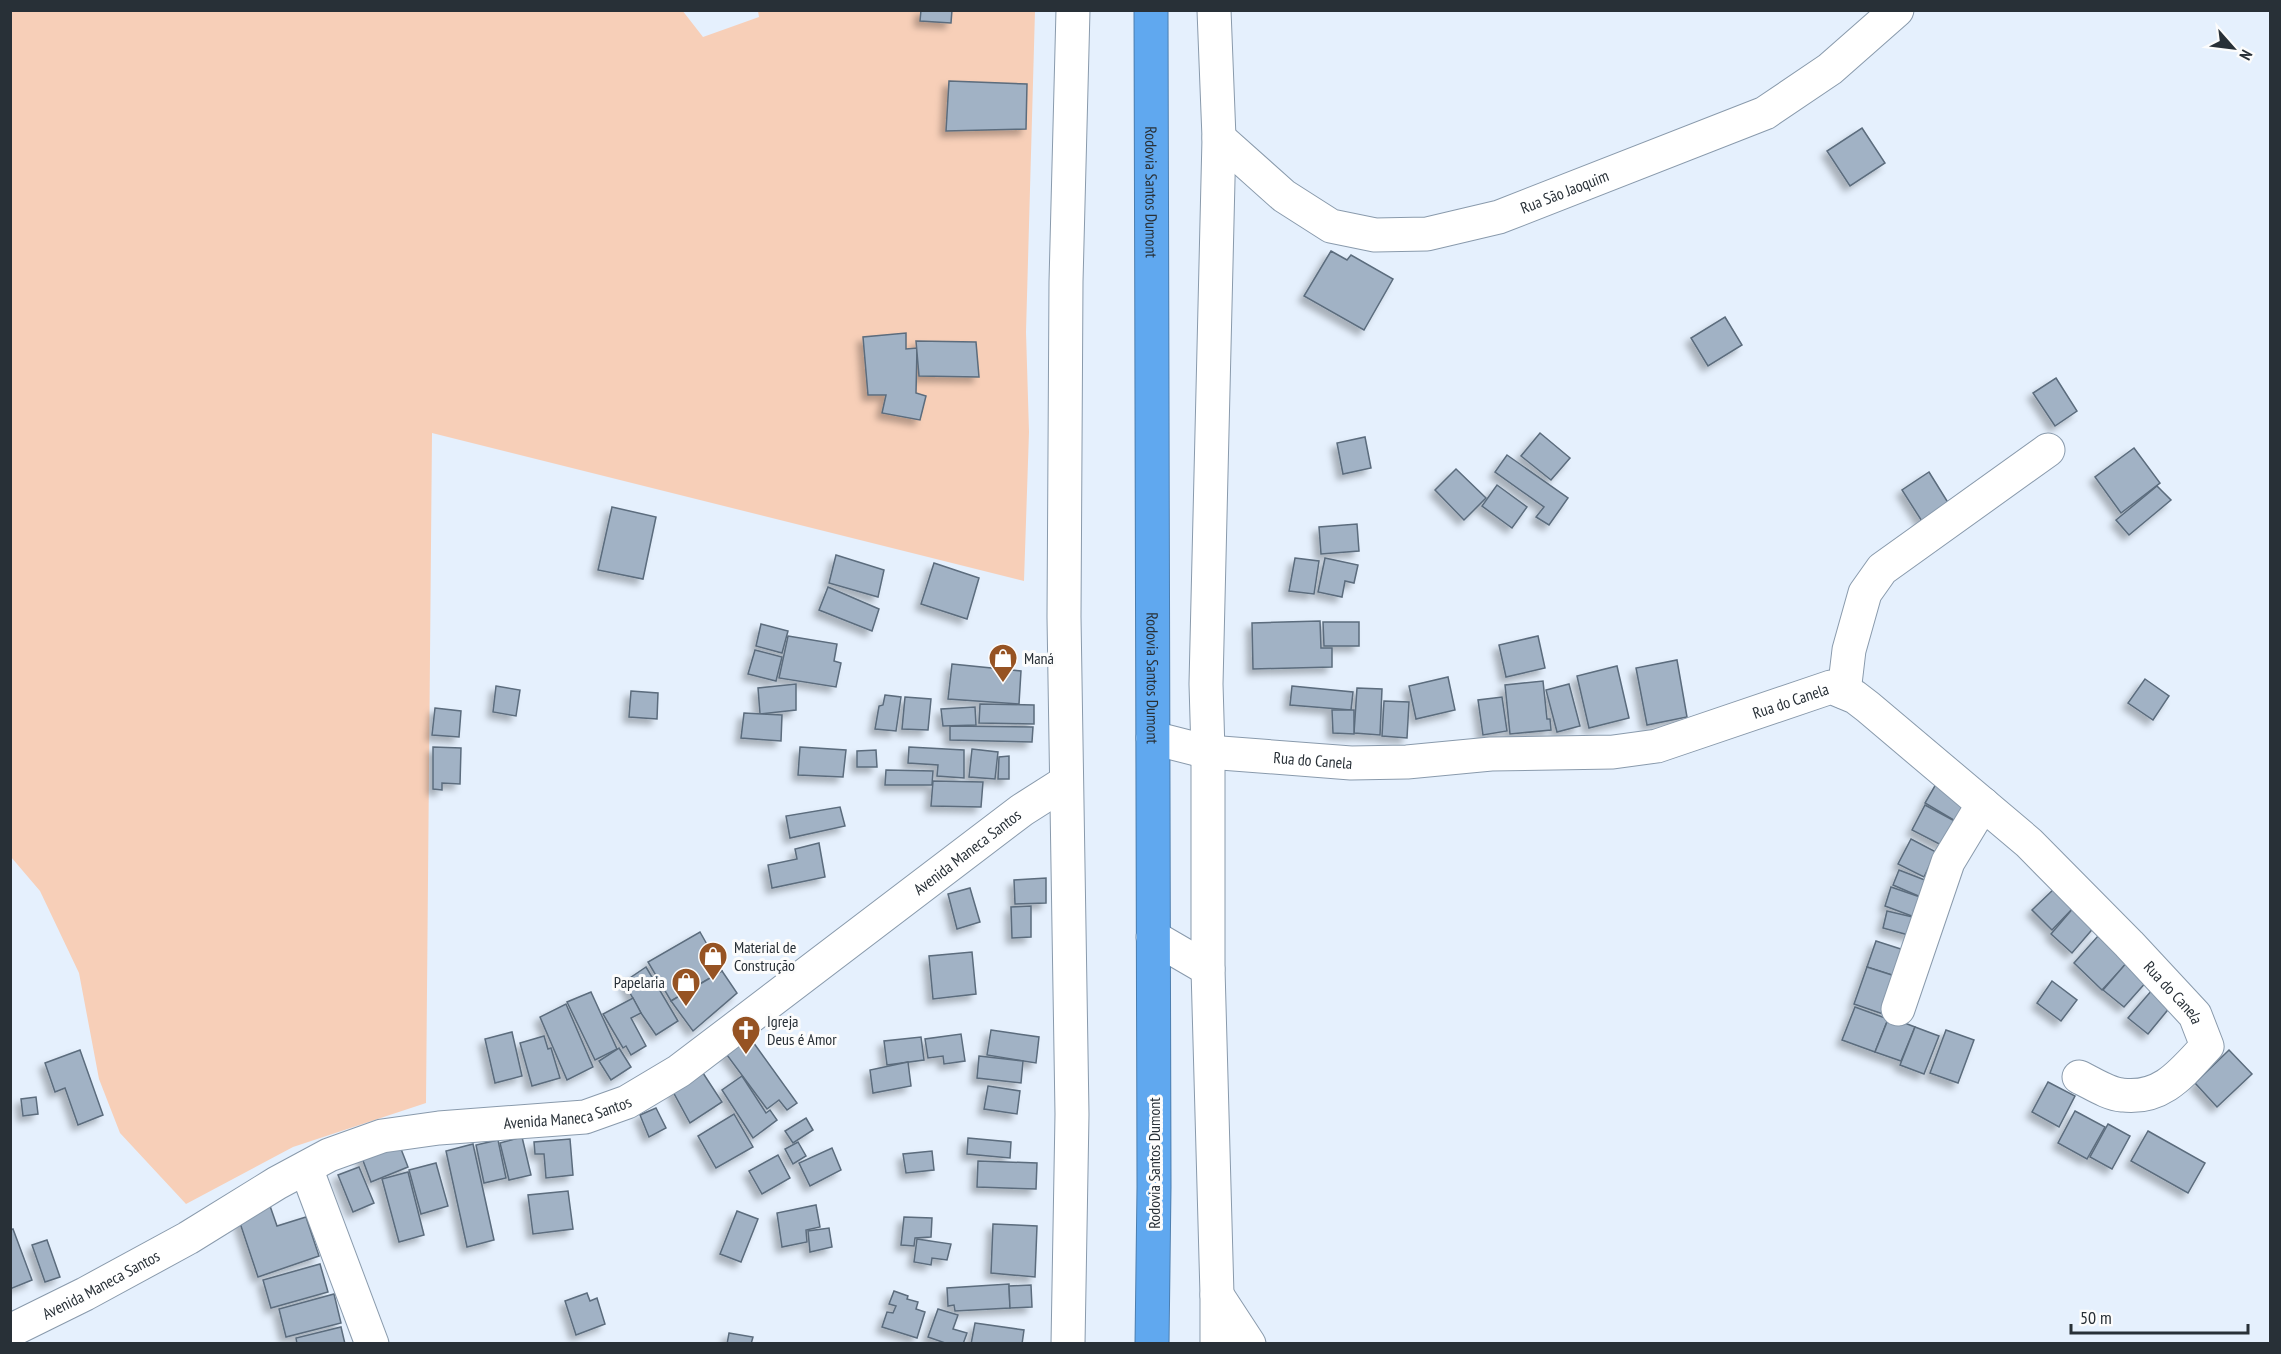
<svg xmlns="http://www.w3.org/2000/svg" width="2281" height="1354" viewBox="0 0 2281 1354" font-family="'PT Sans Narrow',sans-serif">
  <style>
    .green { fill: #f7cfb8 }
    .building { fill: #a1b2c5; stroke: #5b6c7d; stroke-width: 1.5; filter: url(#shadow) }
    .lines { fill: none; stroke-linecap: round; stroke-linejoin: round }
    .minor-casing { stroke: #899aac; stroke-width: 35 }
    .highway-casing { stroke: #4c7eaf; stroke-width: 35 }
    .minor { stroke: #fff; stroke-width: 33 }
    .highway { stroke: #60a8ef; stroke-width: 33 }
    .labels { text-anchor: middle; stroke-width: 6; stroke-linejoin: round; paint-order: stroke }
    .street-label { font-size: 16px; fill: #283037; stroke: #fcfcfc }
    .poi-label { font-size: 16px; fill: #283037; stroke: #fcfcfc; text-anchor: start }
  </style>
  <defs>
    <filter id="shadow"><feDropShadow dx="-5.5" dy="5.5" stdDeviation="3" flood-color="#0004"/></filter>
  </defs>
  <rect width="100%" height="100%" fill="#e5f0fd"/>
  <!-- green -->
  <path class="green" d="M 682,10 L 703,37 L 759,17 L 758,11 L 1035,11 L 1026,332 L 1029,432 L 1024,581 L 432,433 L 426,1103 L 293,1147 L 186,1204 L 120,1133 L 99,1079 L 79,973 L 40,891 L 11,857 L 10,11 Z"/>
  <!-- building -->
  <g class="building">
    <path d="M 921,10 L 952,10 L 951,23 L 920,21 Z"/>
    <path d="M 949,81 L 1027,84 L 1026,129 L 946,131 Z"/>
    <path d="M 1862,128 L 1885,163 L 1850,186 L 1827,151 Z"/>
    <path d="M 1331,251 L 1347,260 L 1351,255 L 1393,279 L 1364,330 L 1304,296 Z"/>
    <path d="M 1725,317 L 1742,345 L 1708,366 L 1691,338 Z"/>
    <path d="M 906,333 L 906,349 L 917,348 L 916,393 L 926,396 L 920,420 L 882,413 L 886,395 L 868,395 L 863,337 Z"/>
    <path d="M 916,341 L 976,342 L 979,377 L 919,376 Z"/>
    <path d="M 2056,378 L 2077,411 L 2055,426 L 2033,393 Z"/>
    <path d="M 1540,433 L 1570,458 L 1551,480 L 1521,456 Z"/>
    <path d="M 1365,437 L 1371,468 L 1343,474 L 1337,443 Z"/>
    <path d="M 2134,448 L 2160,483 L 2121,513 L 2095,477 Z"/>
    <path d="M 1507,455 L 1568,498 L 1549,525 L 1536,517 L 1544,507 L 1495,472 Z"/>
    <path d="M 1456,469 L 1486,498 L 1464,520 L 1435,490 Z"/>
    <path d="M 1929,472 L 1952,509 L 1925,526 L 1902,490 Z"/>
    <path d="M 1497,485 L 1527,507 L 1512,528 L 1482,506 Z"/>
    <path d="M 2157,486 L 2171,500 L 2129,535 L 2116,520 Z"/>
    <path d="M 612,507 L 656,517 L 643,579 L 598,570 Z"/>
    <path d="M 1357,524 L 1359,551 L 1321,554 L 1319,527 Z"/>
    <path d="M 836,555 L 884,570 L 878,597 L 829,583 Z"/>
    <path d="M 1295,558 L 1319,561 L 1314,594 L 1289,591 Z"/>
    <path d="M 1325,558 L 1358,565 L 1354,583 L 1345,581 L 1342,597 L 1318,592 Z"/>
    <path d="M 934,563 L 979,578 L 967,619 L 921,604 Z"/>
    <path d="M 828,587 L 879,609 L 872,631 L 819,610 Z"/>
    <path d="M 1320,621 L 1321,648 L 1332,648 L 1332,667 L 1253,669 L 1252,623 Z"/>
    <path d="M 1323,622 L 1359,622 L 1359,646 L 1324,646 Z"/>
    <path d="M 761,624 L 788,631 L 782,653 L 756,646 Z"/>
    <path d="M 788,636 L 837,644 L 834,661 L 841,663 L 836,687 L 779,678 Z"/>
    <path d="M 1538,636 L 1545,668 L 1506,677 L 1499,645 Z"/>
    <path d="M 755,650 L 782,657 L 776,681 L 748,674 Z"/>
    <path d="M 1677,660 L 1687,717 L 1647,725 L 1636,668 Z"/>
    <path d="M 952,664 L 1021,671 L 1019,704 L 948,699 Z"/>
    <path d="M 1617,666 L 1629,718 L 1589,728 L 1577,676 Z"/>
    <path d="M 1448,677 L 1455,710 L 1416,719 L 1409,686 Z"/>
    <path d="M 2145,679 L 2169,696 L 2153,720 L 2128,703 Z"/>
    <path d="M 1543,681 L 1547,719 L 1550,719 L 1551,730 L 1510,734 L 1505,685 Z"/>
    <path d="M 796,684 L 796,710 L 760,714 L 758,688 Z"/>
    <path d="M 1569,684 L 1580,726 L 1557,732 L 1546,690 Z"/>
    <path d="M 496,686 L 520,690 L 516,716 L 493,712 Z"/>
    <path d="M 1292,686 L 1353,692 L 1351,710 L 1290,705 Z"/>
    <path d="M 1357,688 L 1382,689 L 1380,735 L 1354,733 Z"/>
    <path d="M 631,691 L 658,693 L 657,719 L 629,717 Z"/>
    <path d="M 885,695 L 901,697 L 896,731 L 875,729 L 879,706 L 883,705 Z"/>
    <path d="M 905,697 L 931,699 L 928,730 L 902,729 Z"/>
    <path d="M 1502,697 L 1507,731 L 1483,735 L 1478,700 Z"/>
    <path d="M 1384,701 L 1409,702 L 1407,738 L 1382,736 Z"/>
    <path d="M 980,704 L 1034,705 L 1034,724 L 979,723 Z"/>
    <path d="M 975,707 L 976,725 L 943,726 L 941,709 Z"/>
    <path d="M 435,708 L 461,711 L 459,737 L 432,735 Z"/>
    <path d="M 1332,710 L 1354,710 L 1354,734 L 1333,733 Z"/>
    <path d="M 744,713 L 782,715 L 781,741 L 741,738 Z"/>
    <path d="M 950,726 L 1033,727 L 1032,742 L 950,740 Z"/>
    <path d="M 433,747 L 461,748 L 460,784 L 442,783 L 442,790 L 433,789 Z"/>
    <path d="M 800,747 L 846,750 L 843,777 L 798,775 Z"/>
    <path d="M 909,747 L 964,750 L 964,778 L 937,776 L 938,765 L 908,763 Z"/>
    <path d="M 972,749 L 998,752 L 995,779 L 969,777 Z"/>
    <path d="M 876,750 L 877,767 L 857,767 L 857,751 Z"/>
    <path d="M 1009,756 L 1009,779 L 998,779 L 999,757 Z"/>
    <path d="M 886,770 L 933,771 L 932,785 L 885,785 Z"/>
    <path d="M 933,781 L 983,782 L 981,807 L 931,806 Z"/>
    <path d="M 1936,784 L 1973,806 L 1962,825 L 1925,803 Z"/>
    <path d="M 1925,805 L 1962,825 L 1949,849 L 1912,830 Z"/>
    <path d="M 840,807 L 845,826 L 790,838 L 786,816 Z"/>
    <path d="M 1911,839 L 1936,852 L 1924,877 L 1898,864 Z"/>
    <path d="M 819,843 L 825,877 L 772,888 L 768,865 L 797,859 L 795,849 Z"/>
    <path d="M 1899,870 L 1930,882 L 1923,898 L 1893,885 Z"/>
    <path d="M 1046,878 L 1046,903 L 1015,904 L 1014,880 Z"/>
    <path d="M 1891,887 L 1923,898 L 1917,918 L 1885,906 Z"/>
    <path d="M 2056,887 L 2075,906 L 2052,930 L 2032,910 Z"/>
    <path d="M 970,888 L 980,922 L 957,929 L 948,894 Z"/>
    <path d="M 1031,906 L 1031,937 L 1012,938 L 1011,907 Z"/>
    <path d="M 2075,906 L 2096,925 L 2072,953 L 2051,934 Z"/>
    <path d="M 1887,911 L 1917,918 L 1912,936 L 1883,928 Z"/>
    <path d="M 700,932 L 722,971 L 671,1001 L 648,962 Z"/>
    <path d="M 2098,936 L 2127,963 L 2102,990 L 2074,963 Z"/>
    <path d="M 1876,941 L 1907,951 L 1898,977 L 1867,967 Z"/>
    <path d="M 972,952 L 976,994 L 933,999 L 929,956 Z"/>
    <path d="M 2128,961 L 2148,980 L 2124,1007 L 2103,990 Z"/>
    <path d="M 646,967 L 678,1021 L 656,1035 L 641,1013 L 624,982 Z"/>
    <path d="M 1867,967 L 1898,977 L 1886,1015 L 1854,1004 Z"/>
    <path d="M 722,971 L 737,993 L 693,1031 L 671,1001 Z"/>
    <path d="M 2052,981 L 2077,1000 L 2061,1021 L 2037,1003 Z"/>
    <path d="M 2152,990 L 2171,1006 L 2148,1034 L 2128,1018 Z"/>
    <path d="M 591,992 L 617,1049 L 595,1060 L 567,1002 Z"/>
    <path d="M 633,998 L 641,1013 L 631,1018 L 646,1046 L 631,1055 L 626,1046 L 623,1048 L 603,1014 Z"/>
    <path d="M 566,1004 L 593,1067 L 567,1080 L 540,1017 Z"/>
    <path d="M 1855,1007 L 1888,1019 L 1875,1052 L 1842,1040 Z"/>
    <path d="M 1889,1017 L 1915,1027 L 1901,1061 L 1875,1052 Z"/>
    <path d="M 1915,1027 L 1939,1036 L 1924,1074 L 1900,1065 Z"/>
    <path d="M 991,1030 L 1039,1037 L 1036,1063 L 987,1055 Z"/>
    <path d="M 1946,1030 L 1974,1040 L 1958,1083 L 1930,1073 Z"/>
    <path d="M 512,1032 L 522,1076 L 495,1083 L 485,1039 Z"/>
    <path d="M 961,1034 L 965,1061 L 944,1064 L 943,1056 L 928,1058 L 925,1039 Z"/>
    <path d="M 748,1035 L 797,1103 L 787,1110 L 779,1100 L 767,1109 L 724,1051 Z"/>
    <path d="M 544,1036 L 548,1049 L 551,1048 L 560,1078 L 532,1086 L 520,1043 Z"/>
    <path d="M 921,1037 L 924,1060 L 887,1065 L 884,1041 Z"/>
    <path d="M 619,1048 L 631,1067 L 611,1080 L 599,1061 Z"/>
    <path d="M 80,1050 L 103,1115 L 78,1125 L 65,1088 L 55,1092 L 45,1063 Z"/>
    <path d="M 2229,1050 L 2252,1074 L 2217,1107 L 2195,1083 Z"/>
    <path d="M 979,1056 L 1023,1061 L 1021,1083 L 977,1078 Z"/>
    <path d="M 908,1062 L 911,1086 L 873,1093 L 870,1070 Z"/>
    <path d="M 701,1070 L 722,1102 L 690,1123 L 671,1088 Z"/>
    <path d="M 742,1076 L 766,1113 L 770,1110 L 777,1120 L 753,1138 L 722,1090 Z"/>
    <path d="M 2048,1082 L 2075,1096 L 2059,1127 L 2032,1112 Z"/>
    <path d="M 988,1086 L 1020,1091 L 1017,1114 L 984,1109 Z"/>
    <path d="M 36,1097 L 38,1114 L 23,1116 L 21,1099 Z"/>
    <path d="M 656,1108 L 666,1128 L 649,1137 L 640,1115 Z"/>
    <path d="M 2075,1111 L 2105,1127 L 2087,1159 L 2058,1143 Z"/>
    <path d="M 734,1114 L 753,1147 L 716,1168 L 698,1136 Z"/>
    <path d="M 806,1118 L 813,1130 L 793,1143 L 785,1131 Z"/>
    <path d="M 2108,1124 L 2130,1136 L 2112,1169 L 2090,1157 Z"/>
    <path d="M 2148,1131 L 2205,1163 L 2188,1193 L 2131,1161 Z"/>
    <path d="M 396,1136 L 408,1167 L 371,1182 L 359,1150 Z"/>
    <path d="M 522,1137 L 531,1175 L 509,1180 L 500,1143 Z"/>
    <path d="M 968,1138 L 1011,1142 L 1010,1158 L 967,1154 Z"/>
    <path d="M 570,1139 L 573,1175 L 546,1178 L 544,1154 L 535,1154 L 534,1142 Z"/>
    <path d="M 498,1140 L 506,1178 L 484,1183 L 476,1145 Z"/>
    <path d="M 798,1142 L 806,1156 L 793,1164 L 785,1149 Z"/>
    <path d="M 473,1144 L 494,1240 L 467,1247 L 446,1151 Z"/>
    <path d="M 832,1148 L 841,1170 L 810,1186 L 799,1163 Z"/>
    <path d="M 932,1151 L 934,1170 L 906,1173 L 903,1154 Z"/>
    <path d="M 778,1155 L 790,1178 L 762,1194 L 749,1171 Z"/>
    <path d="M 978,1161 L 1037,1163 L 1036,1189 L 977,1187 Z"/>
    <path d="M 436,1163 L 448,1206 L 421,1214 L 409,1170 Z"/>
    <path d="M 359,1167 L 374,1203 L 353,1212 L 338,1175 Z"/>
    <path d="M 408,1172 L 424,1235 L 399,1242 L 382,1179 Z"/>
    <path d="M 568,1191 L 573,1229 L 533,1234 L 528,1195 Z"/>
    <path d="M 269,1203 L 277,1226 L 306,1217 L 319,1256 L 258,1277 L 237,1214 Z"/>
    <path d="M 816,1205 L 820,1227 L 806,1230 L 807,1242 L 782,1247 L 777,1213 Z"/>
    <path d="M 737,1211 L 758,1219 L 741,1262 L 720,1254 Z"/>
    <path d="M 904,1217 L 932,1218 L 931,1237 L 915,1238 L 914,1246 L 901,1245 Z"/>
    <path d="M 993,1224 L 1037,1226 L 1035,1277 L 991,1273 Z"/>
    <path d="M 829,1228 L 832,1247 L 810,1252 L 808,1231 Z"/>
    <path d="M 13,1229 L 32,1280 L 10,1289 L 10,1230 Z"/>
    <path d="M 917,1239 L 951,1244 L 947,1260 L 932,1258 L 931,1265 L 914,1262 Z"/>
    <path d="M 47,1240 L 60,1277 L 45,1282 L 32,1245 Z"/>
    <path d="M 320,1264 L 328,1292 L 271,1308 L 263,1280 Z"/>
    <path d="M 1009,1284 L 1010,1308 L 955,1311 L 954,1305 L 948,1306 L 947,1288 Z"/>
    <path d="M 1031,1285 L 1032,1307 L 1010,1308 L 1009,1286 Z"/>
    <path d="M 894,1291 L 908,1296 L 907,1299 L 918,1302 L 916,1309 L 925,1312 L 917,1338 L 882,1327 L 887,1312 L 893,1313 L 896,1306 L 889,1304 Z"/>
    <path d="M 587,1293 L 590,1301 L 597,1298 L 605,1324 L 576,1335 L 565,1301 Z"/>
    <path d="M 334,1294 L 341,1323 L 286,1337 L 279,1309 Z"/>
    <path d="M 938,1309 L 958,1315 L 953,1329 L 967,1333 L 963,1344 L 948,1344 L 928,1337 Z"/>
    <path d="M 975,1323 L 1024,1330 L 1022,1344 L 971,1344 Z"/>
    <path d="M 341,1327 L 345,1344 L 297,1344 L 296,1338 Z"/>
    <path d="M 729,1333 L 753,1337 L 751,1344 L 727,1344 Z"/>
  </g>
  <g class="lines">
    <!-- minor casing -->
    <g class="minor-casing">
      <g id="minor">
        <path d="M 1214,10 L 1219,138 L 1206,684 L 1208,752 L 1208,969 L 1217,1295 L 1217,1344"/>
        <path id="s1" d="M 1219,138 L 1284,196 L 1331,226 L 1375,235 L 1427,234 L 1499,217 L 1765,113 L 1830,69 L 1897,10"/>
        <path d="M 1844,692 L 1849,650 L 1865,593 L 1882,569 L 2048,450"/>
        <path id="s2" d="M 1153,738 L 1208,752 L 1351,763 L 1407,762 L 1491,754 L 1613,752 L 1657,746 L 1831,687 L 1855,697 L 1868,707 L 2029,843 L 2129,944 L 2195,1015 L 2207,1046 C 2182,1073 2162,1100 2122,1095 C 2108,1094 2092,1083 2079,1077"/>
        <path d="M 1153,937 L 1208,969"/>
        <path d="M 1898,1009 L 1948,862 L 1983,804"/>
        <path d="M 306,1168 L 372,1344"/>
        <path d="M 1217,1295 L 1249,1344"/>
        <path id="s3" d="M 10,1331 L 85,1294 L 188,1238 L 277,1183 L 329,1155 L 382,1136 L 439,1128 L 585,1117 L 627,1102 L 679,1071 L 1022,810 L 1066,782"/>
        <path d="M 1068,1344 L 1072,1114 L 1064,617 L 1066,282 L 1073,10"/>
      </g>
    </g>
    <!-- highway casing -->
    <g class="highway-casing">
      <g id="highway">
        <path id="s4" d="M 1151,10 L 1154,1187 L 1152,1344"/>
      </g>
    </g>
    <!-- minor -->
    <use href="#minor" class="minor"/>
    <!-- highway -->
    <use href="#highway" class="highway"/>
  </g>
  <!-- icons -->
  <defs>
    <g id="shop-pin" transform="scale(1.5)"><path d="M0 17L-7.5 6A9.5 9.5 0 1 1 7.5 6Z" fill="#965323" stroke="#fcfcfc"/><path d="M-5-2.5h2.3a2.7 3.5 0 0 1 5.4 0H5L5.5 6h-11ZM-1.5-2.5h3a1.5 2.3 0 0 0-3 0Z" fill="#fff"/></g>
    <g id="church-pin" transform="scale(1.5)"><path d="M0 17L-7.5 6A9.5 9.5 0 1 1 7.5 6Z" fill="#965323" stroke="#fcfcfc"/><path d="M-1.2-6h2.4v3.5h3.3v2.4h-3.3V6h-2.4V-.1h-3.3v-2.4h3.3Z" fill="#fff"/></g>
  </defs>
  <g fill-rule="evenodd">
    <use href="#shop-pin" x="1003" y="658"/>
    <use href="#shop-pin" x="713" y="956"/>
    <use href="#shop-pin" x="686" y="982"/>
    <use href="#church-pin" x="746" y="1030"/>
  </g>
  <g class="labels">
    <!-- street labels -->
    <g class="street-label">
      <text dy="6" stroke="none"><textPath href="#s4" startOffset="182">Rodovia Santos Dumont</textPath></text>
      <text dy="6" stroke="none"><textPath href="#s1" startOffset="384">Rua São Jaoquim</textPath></text>
      <text dy="6" stroke="none"><textPath href="#s4" startOffset="668">Rodovia Santos Dumont</textPath></text>
      <text dy="6" stroke="none"><textPath href="#s2" startOffset="648">Rua do Canela</textPath></text>
      <text dy="6" stroke="none"><textPath href="#s2" startOffset="162">Rua do Canela</textPath></text>
      <text dy="6" stroke="none"><textPath href="#s3" startOffset="1092">Avenida Maneca Santos</textPath></text>
      <text dy="6" stroke="none"><textPath href="#s2" startOffset="1152">Rua do Canela</textPath></text>
      <text dy="6" stroke="none"><textPath href="#s3" startOffset="608">Avenida Maneca Santos</textPath></text>
      <text transform="translate(1154 1163) rotate(-90)" y="6">Rodovia Santos Dumont</text>
      <text dy="6" stroke="none"><textPath href="#s3" startOffset="102">Avenida Maneca Santos</textPath></text>
    </g>
    <!-- poi labels -->
    <g class="poi-label">
      <text x="1024" y="664">Maná</text>
      <text x="734" y="953">Material de<tspan x="734" dy="18">Construção</tspan></text>
      <text x="665" y="988" text-anchor="end">Papelaria</text>
      <text x="767" y="1027">Igreja<tspan x="767" dy="18">Deus é Amor</tspan></text>
    </g>
  </g>
  <!-- border -->
  <rect width="2281" height="1354" fill="none" stroke="#283037" stroke-width="24"/>
  <!-- north arrow -->
  <g transform="translate(2233 48) rotate(118)" stroke="#fcfcfc" stroke-width="4.5" paint-order="stroke">
  <path d="M0-4.5L10 22L0 15L-10 22Z" fill="#283037"/>
  <text y="-9" font-size="16" font-weight="bold" text-anchor="middle" fill="#283037">N</text>
  </g>
  <!-- scale -->
  <path d="M2071 1324v9h177v-9" fill="none" stroke="#283037" stroke-width="3"/>
  <text x="2080" y="1324" font-size="18" fill="#283037" stroke="#fcfcfc" stroke-width="4.5" paint-order="stroke">50 m</text>
</svg>
